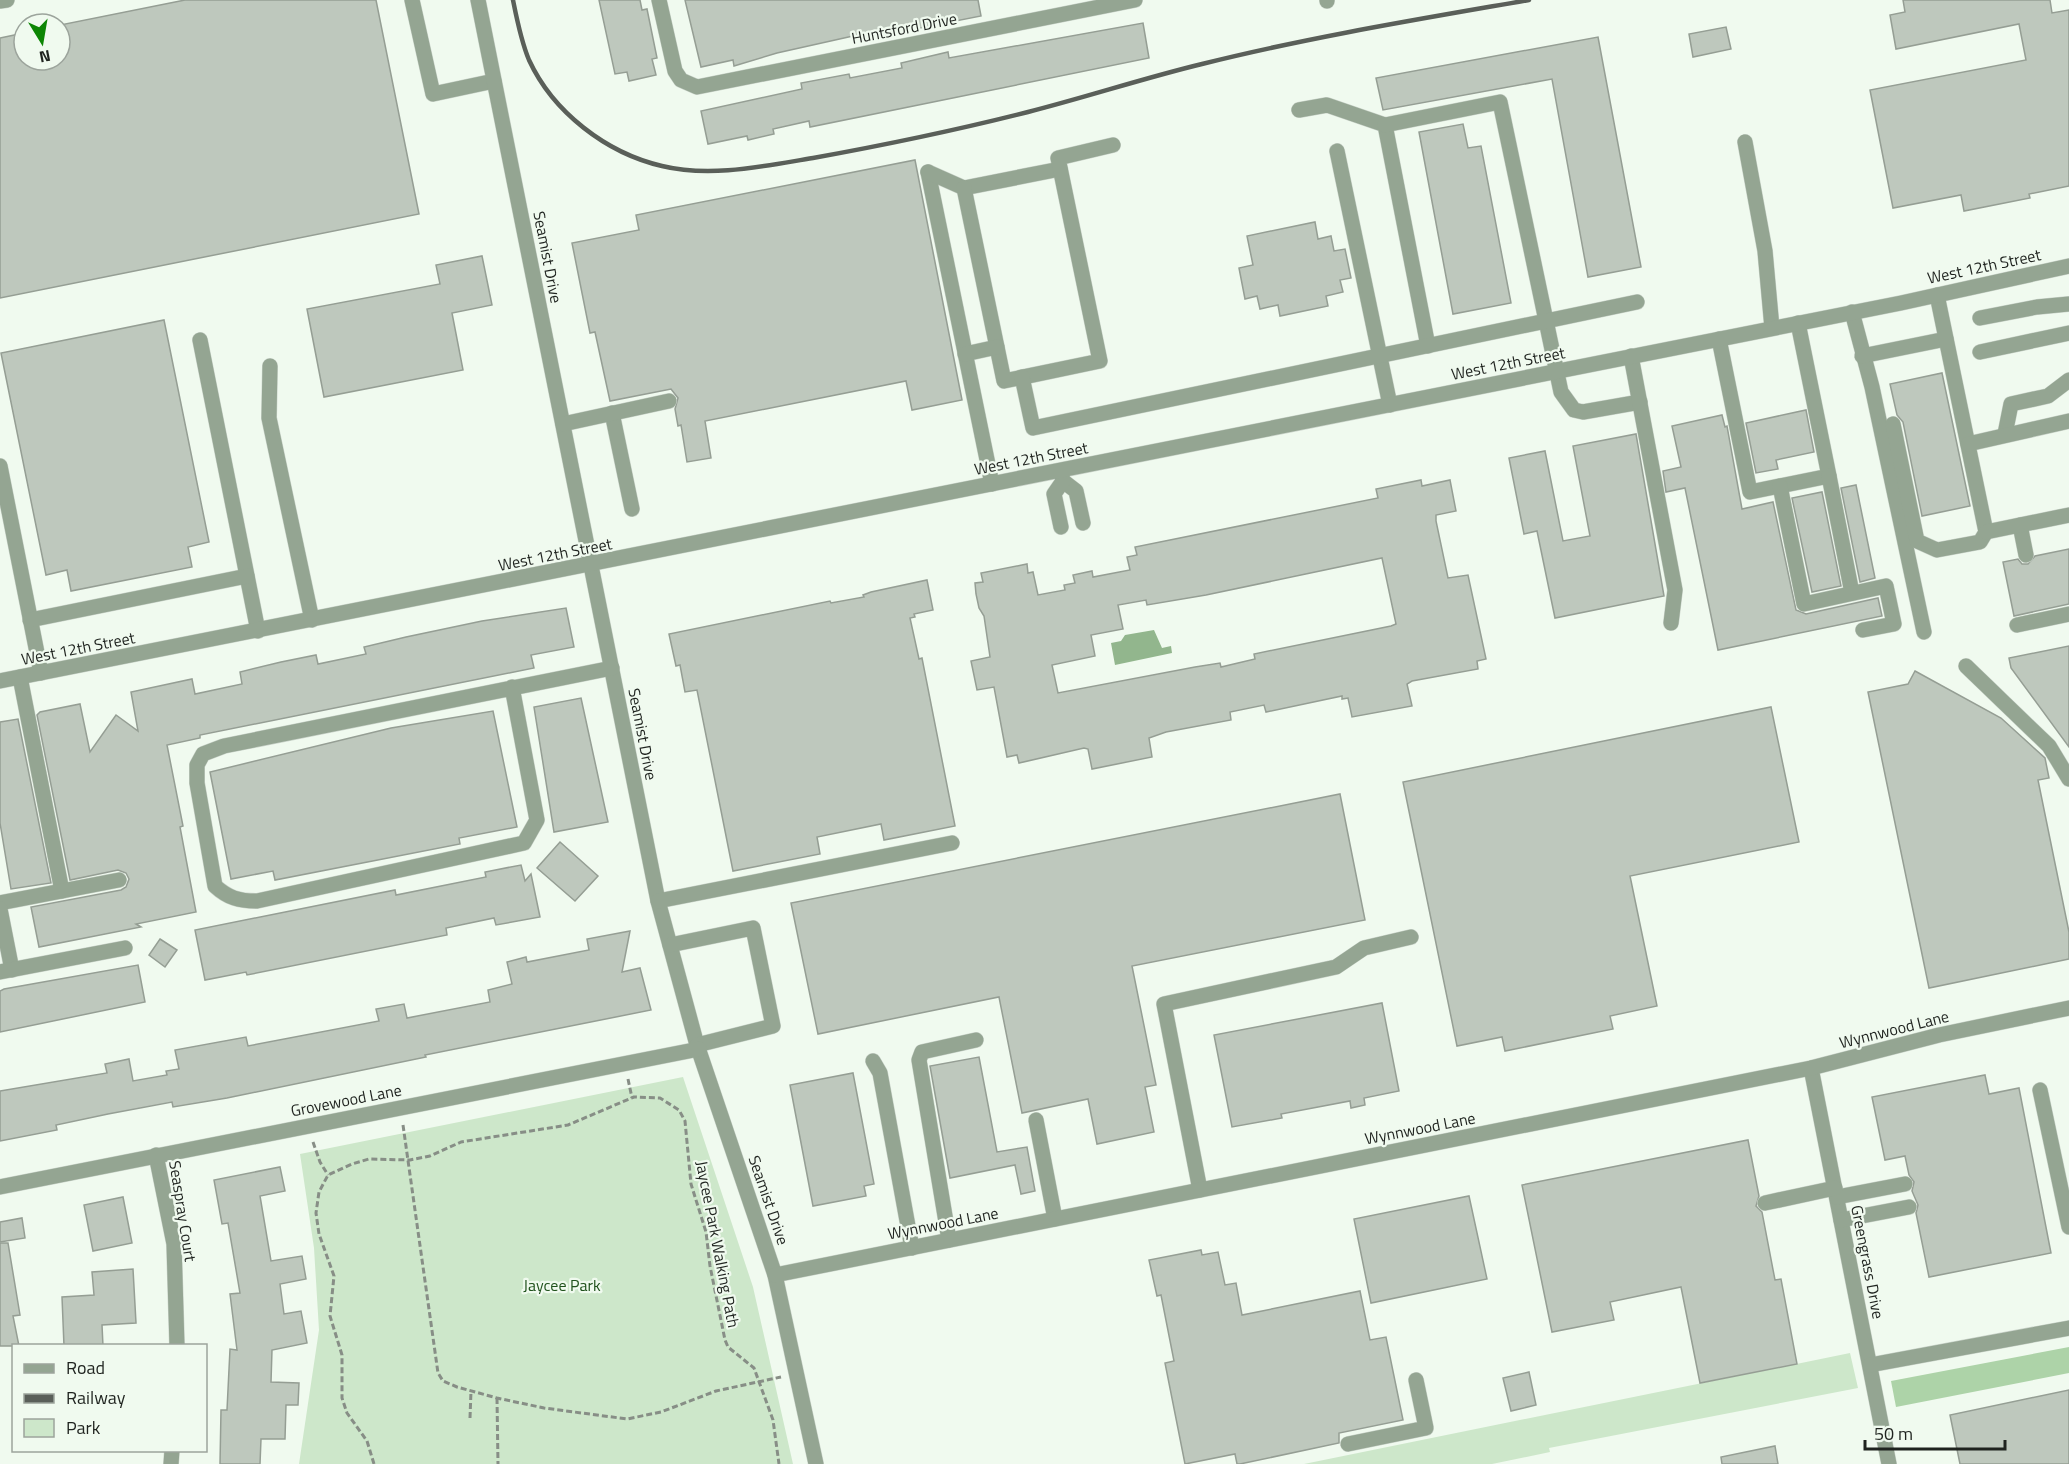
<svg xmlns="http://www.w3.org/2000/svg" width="2069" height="1464" viewBox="0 0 2069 1464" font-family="'Titillium Web',sans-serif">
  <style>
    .green { fill: #cde7ca }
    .forest { fill: #add3a8 }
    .water { fill: #92b68d }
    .building { fill: #bec8bd; stroke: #959e94; stroke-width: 1.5; fill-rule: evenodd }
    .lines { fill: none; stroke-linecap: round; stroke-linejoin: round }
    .minor-casing { stroke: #cad3ca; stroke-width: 16 }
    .path { stroke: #878e86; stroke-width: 3; stroke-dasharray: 6 3; stroke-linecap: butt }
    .minor { stroke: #94a592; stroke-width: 15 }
    .rail { stroke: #5a5f59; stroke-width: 4.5 }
    .labels { text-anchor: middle; stroke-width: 4.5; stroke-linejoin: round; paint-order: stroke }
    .street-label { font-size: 16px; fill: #1f231f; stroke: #f0faef }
    .park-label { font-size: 16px; fill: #20521c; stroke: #f0faef }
  </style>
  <rect width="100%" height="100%" fill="#f0faef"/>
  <!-- green -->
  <g class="green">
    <path d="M 683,1077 L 753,1287 L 793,1464 L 299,1464 L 319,1330 L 314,1248 L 300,1154 Z"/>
    <path d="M 1850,1353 L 1858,1388 L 1549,1448 L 1550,1452 L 1492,1464 L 1304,1464 Z"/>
  </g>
  <!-- forest -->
  <path class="forest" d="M 2069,1347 L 2069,1373 L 1896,1407 L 1891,1381 Z"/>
  <!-- water -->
  <path class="water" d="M 1154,630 L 1162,648 L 1171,646 L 1172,653 L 1115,665 L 1111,643 L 1121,641 L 1125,635 Z"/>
  <!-- building -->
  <g class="building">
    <path d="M 185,0 L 376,0 L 419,214 L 0,298 L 0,38 L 24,33 L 24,60 L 60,60 L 60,25 Z"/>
    <path d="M 599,0 L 640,0 L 642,10 L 647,9 L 657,58 L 652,59 L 656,75 L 629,81 L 627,72 L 615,74 Z"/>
    <path d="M 685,0 L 978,0 L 981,16 L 900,32 L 899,28 L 853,36 L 777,53 L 734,66 L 733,60 L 701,67 Z"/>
    <path d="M 1903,0 L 2050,0 L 2052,13 L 2069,10 L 2069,186 L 2029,194 L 2030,198 L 1964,211 L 1961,195 L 1893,208 L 1870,90 L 2026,60 L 2019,24 L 1896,49 L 1890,15 L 1905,12 Z"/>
    <path d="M 1143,23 L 1149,58 L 810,127 L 809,121 L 773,129 L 774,134 L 748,140 L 747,136 L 708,144 L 701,111 L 802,89 L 801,83 L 849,74 L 850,78 L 902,68 L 901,63 L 948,52 L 949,58 Z"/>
    <path d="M 1726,27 L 1731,49 L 1693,57 L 1689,34 Z"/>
    <path d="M 1598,37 L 1641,267 L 1588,277 L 1552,79 L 1383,110 L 1376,78 Z"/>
    <path d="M 1463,124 L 1468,148 L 1481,146 L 1511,303 L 1453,314 L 1419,132 Z"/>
    <path d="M 915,160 L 962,400 L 912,410 L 906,381 L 705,421 L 711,458 L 687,462 L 681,425 L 678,426 L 675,409 L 678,398 L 671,389 L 610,401 L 595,332 L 590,333 L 572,243 L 639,230 L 636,215 Z"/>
    <path d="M 1315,222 L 1318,239 L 1331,236 L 1334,251 L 1345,249 L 1351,278 L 1340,280 L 1343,292 L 1326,296 L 1328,306 L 1280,316 L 1278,305 L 1260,309 L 1257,296 L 1245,299 L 1239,268 L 1253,265 L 1247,236 Z"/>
    <path d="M 482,256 L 492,305 L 452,313 L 463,370 L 324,397 L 307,309 L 440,284 L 436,265 Z"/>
    <path d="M 164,320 L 209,542 L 188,547 L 192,567 L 71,591 L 67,570 L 46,575 L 1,353 Z"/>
    <path d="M 1942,373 L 1970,506 L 1922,516 L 1903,422 L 1897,415 L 1890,384 Z"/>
    <path d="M 1806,410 L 1814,452 L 1776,460 L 1778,469 L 1756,473 L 1746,423 Z"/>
    <path d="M 1722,415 L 1725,427 L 1727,426 L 1742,509 L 1773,502 L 1796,610 L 1806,614 L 1878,598 L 1882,616 L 1718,650 L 1685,488 L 1666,492 L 1663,471 L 1681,467 L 1672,426 Z"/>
    <path d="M 1636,434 L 1664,596 L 1555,618 L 1537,531 L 1524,534 L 1509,458 L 1545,451 L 1563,541 L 1590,536 L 1573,446 Z"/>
    <path d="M 1421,480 L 1422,486 L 1450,480 L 1456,511 L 1436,515 L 1436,521 L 1448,578 L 1468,575 L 1486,659 L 1477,661 L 1478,669 L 1412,681 L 1407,684 L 1412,706 L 1352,717 L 1348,698 L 1342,699 L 1342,696 L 1266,712 L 1264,705 L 1230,712 L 1231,720 L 1166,732 L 1149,738 L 1152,757 L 1092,769 L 1088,749 L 1084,748 L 1019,763 L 1017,755 L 1007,757 L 994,687 L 977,690 L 971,661 L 990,657 L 984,616 L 979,608 L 976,594 L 975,583 L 983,582 L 981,573 L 1027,564 L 1028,573 L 1033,572 L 1038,595 L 1065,590 L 1064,585 L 1075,583 L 1073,575 L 1092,571 L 1093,577 L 1130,570 L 1127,557 L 1137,555 L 1135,547 L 1378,498 L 1376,489 ZM 1382,558 L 1396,624 L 1391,626 L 1254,654 L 1255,659 L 1221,667 L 1220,663 L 1195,667 L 1058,693 L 1052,665 L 1095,656 L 1091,635 L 1123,629 L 1118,605 L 1146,600 L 1147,605 L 1206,595 Z"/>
    <path d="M 1856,485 L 1875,578 L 1860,582 L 1841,488 Z"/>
    <path d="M 1822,492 L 1841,586 L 1812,592 L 1792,498 Z"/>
    <path d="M 2069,549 L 2069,604 L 2014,616 L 2003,562 L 2018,559 L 2022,564 L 2028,564 L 2035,556 Z"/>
    <path d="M 927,580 L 933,610 L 914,614 L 915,617 L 910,618 L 919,659 L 922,658 L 955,826 L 884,840 L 881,824 L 817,837 L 820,854 L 733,871 L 697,690 L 685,692 L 680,665 L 676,666 L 669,634 L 830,601 L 831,603 L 864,597 L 863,595 L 871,592 Z"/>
    <path d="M 566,608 L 574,647 L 531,655 L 534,668 L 200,735 L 200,738 L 167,745 L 183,826 L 180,827 L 196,912 L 136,924 L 141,927 L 39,947 L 31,907 L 121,890 L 126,887 L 129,879 L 126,873 L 118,870 L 70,880 L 37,715 L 40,712 L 80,704 L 90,752 L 116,715 L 138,731 L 131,692 L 192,679 L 195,694 L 242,684 L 240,672 L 281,662 L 316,655 L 318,664 L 366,654 L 364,647 L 406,637 L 482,621 Z"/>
    <path d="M 2069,646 L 2069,747 L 2011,668 L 2009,658 Z"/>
    <path d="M 1915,671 L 2001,718 L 2045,758 L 2049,778 L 2038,780 L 2069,932 L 2069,959 L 1929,988 L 1868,692 L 1908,684 Z"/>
    <path d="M 581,698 L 608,822 L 554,832 L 534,707 Z"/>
    <path d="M 1771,707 L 1799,842 L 1630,876 L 1657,1006 L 1610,1016 L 1613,1029 L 1505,1051 L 1502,1037 L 1457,1046 L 1403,782 Z"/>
    <path d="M 493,711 L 517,827 L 459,838 L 460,844 L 275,880 L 273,871 L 231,879 L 210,772 L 391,728 Z"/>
    <path d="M 18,719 L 51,883 L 11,889 L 0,823 L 0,722 Z"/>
    <path d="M 1340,794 L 1365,920 L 1132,966 L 1156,1085 L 1145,1087 L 1154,1132 L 1097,1144 L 1088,1099 L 1022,1113 L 999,997 L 818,1034 L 791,903 Z"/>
    <path d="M 560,842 L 598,876 L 575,901 L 537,868 Z"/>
    <path d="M 521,865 L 525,881 L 531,874 L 540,917 L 496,925 L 494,918 L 446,928 L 447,935 L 247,975 L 246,972 L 205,980 L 195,930 L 395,890 L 396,895 L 486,877 L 485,872 Z"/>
    <path d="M 630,931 L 622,972 L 640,968 L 651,1010 L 425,1055 L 426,1057 L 227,1098 L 173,1107 L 172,1102 L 108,1114 L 56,1125 L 57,1130 L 0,1141 L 0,1091 L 107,1073 L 105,1064 L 129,1059 L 133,1081 L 167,1075 L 166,1071 L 179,1069 L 175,1050 L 246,1037 L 248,1046 L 379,1021 L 376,1009 L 404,1004 L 407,1018 L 490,1002 L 488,990 L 512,984 L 507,962 L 526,957 L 527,962 L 589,950 L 587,939 Z"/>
    <path d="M 160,939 L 177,950 L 165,967 L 149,955 Z"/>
    <path d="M 138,965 L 145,1002 L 0,1032 L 0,991 L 4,989 Z"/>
    <path d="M 1382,1003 L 1399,1091 L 1364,1098 L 1365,1105 L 1351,1108 L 1350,1101 L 1281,1114 L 1282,1118 L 1232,1127 L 1214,1035 Z"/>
    <path d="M 979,1057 L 997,1152 L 1027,1147 L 1035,1191 L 1021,1194 L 1015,1165 L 950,1178 L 930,1066 Z"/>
    <path d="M 853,1073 L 874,1184 L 864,1186 L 866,1196 L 813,1206 L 790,1085 Z"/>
    <path d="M 1985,1075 L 1989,1094 L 2019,1088 L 2051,1253 L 1929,1277 L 1916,1213 L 1918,1205 L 1912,1191 L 1914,1182 L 1909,1175 L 1905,1156 L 1885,1160 L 1872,1097 Z"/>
    <path d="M 1748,1140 L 1759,1196 L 1756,1206 L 1762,1212 L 1775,1280 L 1781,1279 L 1797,1364 L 1700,1383 L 1681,1287 L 1610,1302 L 1614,1320 L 1552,1332 L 1522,1185 Z"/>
    <path d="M 280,1167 L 285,1191 L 260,1196 L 271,1261 L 302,1256 L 306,1279 L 280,1284 L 284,1314 L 301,1311 L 307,1343 L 272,1350 L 271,1382 L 299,1383 L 298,1405 L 286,1405 L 285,1439 L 261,1439 L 260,1464 L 220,1464 L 221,1410 L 227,1410 L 230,1349 L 237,1350 L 230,1294 L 240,1293 L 228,1223 L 222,1224 L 214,1180 Z"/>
    <path d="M 1469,1196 L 1487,1279 L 1371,1303 L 1354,1219 Z"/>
    <path d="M 123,1197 L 132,1243 L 93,1251 L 84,1205 Z"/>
    <path d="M 22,1218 L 25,1238 L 0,1242 L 0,1222 Z"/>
    <path d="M 0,1243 L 8,1243 L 20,1315 L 13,1316 L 19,1346 L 0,1346 Z"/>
    <path d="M 1201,1250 L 1202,1255 L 1218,1252 L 1225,1285 L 1236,1283 L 1242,1315 L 1360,1291 L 1370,1340 L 1386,1337 L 1403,1420 L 1339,1433 L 1339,1443 L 1240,1464 L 1237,1464 L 1235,1454 L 1185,1464 L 1165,1363 L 1174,1361 L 1161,1295 L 1157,1296 L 1149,1260 Z"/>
    <path d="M 133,1269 L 136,1323 L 102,1325 L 103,1346 L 64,1346 L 62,1297 L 94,1295 L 92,1272 Z"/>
    <path d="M 1529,1372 L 1536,1405 L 1511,1411 L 1503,1378 Z"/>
    <path d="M 2069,1390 L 2069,1464 L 1960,1464 L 1950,1415 Z"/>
    <path d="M 1775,1446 L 1778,1464 L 1722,1464 L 1721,1457 Z"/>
  </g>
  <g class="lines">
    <!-- minor casing -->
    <g class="minor-casing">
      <g id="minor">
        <path d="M 412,0 L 433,94 L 494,81"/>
        <path d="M 478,0 L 658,901 L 697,1045 L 775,1275 L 816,1464"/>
        <path d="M 659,0 L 675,71 L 681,80 L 697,87 L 1135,0"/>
        <path d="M 1327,0 L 1327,1"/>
        <path d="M 0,1 L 7,0"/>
        <path d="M 1299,110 L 1327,105 L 1385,125 L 1428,346"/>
        <path d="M 1385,125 L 1500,102 L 1561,392 L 1574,410 L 1583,412 L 1640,402"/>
        <path d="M 1745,142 L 1765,251 L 1772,328"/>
        <path d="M 1337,151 L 1390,405"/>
        <path d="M 928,172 L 992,484"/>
        <path d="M 928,172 L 964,188 L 1060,169"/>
        <path d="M 964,188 L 1004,381 L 1100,361 L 1058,158 L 1113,145"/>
        <path d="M 1852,312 L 1872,387 L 1924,632"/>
        <path d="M 1980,318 L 2037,307 L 2069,304"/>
        <path d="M 1719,339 L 1750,492 L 1829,476 L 1798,323"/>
        <path d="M 200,340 L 258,631"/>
        <path d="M 1980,352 L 2069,333"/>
        <path d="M 965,354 L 997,347"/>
        <path d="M 1631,356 L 1675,590 L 1671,623"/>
        <path d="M 1862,356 L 1946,339"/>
        <path d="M 270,366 L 269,418 L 312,620"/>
        <path d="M 1022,377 L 1033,428 L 1637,302"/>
        <path d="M 612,413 L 632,509"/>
        <path d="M 563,424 L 669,401"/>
        <path d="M 1893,424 L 1917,541 L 1937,550 L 1980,542 L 1986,532 L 1937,295"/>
        <path d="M 2005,434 L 2011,404 L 2048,396 L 2069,380"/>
        <path d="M 1968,444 L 2069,421"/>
        <path d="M 0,466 L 41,673"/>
        <path d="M 1061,471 L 1063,481 L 1076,491 L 1083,523"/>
        <path d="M 1829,476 L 1852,593"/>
        <path d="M 1780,486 L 1804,604 L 1886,586 L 1894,624 L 1863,630"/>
        <path d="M 2020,525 L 2026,555"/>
        <path d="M 1061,527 L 1054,494 L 1063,481"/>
        <path d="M 1986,532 L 2069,515"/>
        <path d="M 30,620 L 247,576"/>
        <path d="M 2017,625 L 2069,614"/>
        <path d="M 1966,666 L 2049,746 L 2069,779"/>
        <path d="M 20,677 L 62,891"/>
        <path d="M 0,681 L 1901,303 L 2069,266"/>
        <path d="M 512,687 L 537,820 L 524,843 L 257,901 C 239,901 228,898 215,886 L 197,783 L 197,765 L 203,754 L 224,746 L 612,668"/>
        <path d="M 658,901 L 952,843"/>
        <path d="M 0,903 L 119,880"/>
        <path d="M 0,909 L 12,970"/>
        <path d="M 670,945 L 753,928 L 773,1026 L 697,1045"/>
        <path d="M 0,972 L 125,948"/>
        <path d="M 873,1061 L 880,1073 L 912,1248"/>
        <path d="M 1811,1068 L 1889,1464"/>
        <path d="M 2040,1090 L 2069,1227"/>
        <path d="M 1036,1120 L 1055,1219"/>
        <path d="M 156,1155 L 174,1244 L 177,1346"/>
        <path d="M 0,1187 L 699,1049"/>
        <path d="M 1200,1190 L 1164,1004 L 1336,967 L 1364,948 L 1411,937"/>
        <path d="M 1837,1197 L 1905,1184"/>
        <path d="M 1765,1203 L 1835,1188"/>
        <path d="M 1841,1220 L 1909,1207"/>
        <path d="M 949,1240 L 919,1060 L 922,1052 L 976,1040"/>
        <path d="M 775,1275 L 1811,1068 L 1939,1035 L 2069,1008"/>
        <path d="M 1870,1365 L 2069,1328"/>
        <path d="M 1348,1444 L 1426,1428 L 1416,1380"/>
        <path d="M 171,1464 L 172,1450"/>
      </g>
    </g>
    <!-- path -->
    <g class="path">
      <path d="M 628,1079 L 632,1098"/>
      <path d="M 403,1125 L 438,1373 L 443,1381 L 457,1387 L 497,1398 L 544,1408 L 627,1419 L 661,1412 L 716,1391 L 781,1377"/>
      <path d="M 313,1142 L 320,1162 L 328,1175"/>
      <path d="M 497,1398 L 498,1464"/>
      <path d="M 470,1418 L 471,1391"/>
      <path d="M 374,1464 L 367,1441 L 347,1413 L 342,1398 L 342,1355 L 330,1316 L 334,1276 L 319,1234 L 316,1213 L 319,1192 L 328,1175 L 352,1164 L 369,1159 L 410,1160 L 430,1156 L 461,1142 L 568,1125 L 634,1097 L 660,1098 L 679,1110 L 685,1121 L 691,1184 L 706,1232 L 710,1266 L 725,1340 L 728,1347 L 754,1368 L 773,1420 L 779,1464"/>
    </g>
    <!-- minor -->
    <use href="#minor" class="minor"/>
    <!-- rail -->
    <path class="rail" d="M 513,0 C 517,20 521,41 529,60 C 553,112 606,153 662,166 C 711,178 764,166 813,158 C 885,145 957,130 1028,112 C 1087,97 1144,78 1202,64 C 1310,37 1420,19 1529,0"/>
  </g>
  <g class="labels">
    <!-- street labels -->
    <g class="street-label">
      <text transform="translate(904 28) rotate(-11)" y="6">Huntsford Drive</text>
      <text transform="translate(548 257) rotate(79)" y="6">Seamist Drive</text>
      <text transform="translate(1984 266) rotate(-12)" y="6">West 12th Street</text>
      <text transform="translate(1508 363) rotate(-11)" y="6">West 12th Street</text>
      <text transform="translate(1031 458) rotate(-11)" y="6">West 12th Street</text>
      <text transform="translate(555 554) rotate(-11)" y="6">West 12th Street</text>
      <text transform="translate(78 648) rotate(-11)" y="6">West 12th Street</text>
      <text transform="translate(643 734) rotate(79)" y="6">Seamist Drive</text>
      <text transform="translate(1894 1029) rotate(-14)" y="6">Wynnwood Lane</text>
      <text transform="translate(346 1100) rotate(-11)" y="6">Grovewood Lane</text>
      <text transform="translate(1420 1128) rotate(-11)" y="6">Wynnwood Lane</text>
      <text transform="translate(769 1200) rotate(71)" y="6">Seamist Drive</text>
      <text transform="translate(183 1211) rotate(81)" y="6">Seaspray Court</text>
      <text transform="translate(943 1223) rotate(-11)" y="6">Wynnwood Lane</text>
      <text transform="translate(718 1244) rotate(79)" y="6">Jaycee Park Walking Path</text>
      <text transform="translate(1868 1262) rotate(79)" y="6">Greengrass Drive</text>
    </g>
    <!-- park labels -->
    <g class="park-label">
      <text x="562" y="1291">Jaycee Park</text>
    </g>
  </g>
  <!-- legend -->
  <rect x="12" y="1344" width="195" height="108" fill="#f0faef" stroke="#9ca49c" stroke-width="1.5"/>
  <rect x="24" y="1364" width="30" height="9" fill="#94a592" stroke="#9ca49c" stroke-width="1.5"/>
  <text x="66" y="1374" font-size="18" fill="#1f231f">Road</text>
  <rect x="24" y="1394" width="30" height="9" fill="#5a5f59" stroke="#9ca49c" stroke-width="1.5"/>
  <text x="66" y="1404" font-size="18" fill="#1f231f">Railway</text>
  <rect x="24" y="1419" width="30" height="18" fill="#cde7ca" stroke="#9ca49c" stroke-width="1.5"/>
  <text x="66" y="1434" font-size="18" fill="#1f231f">Park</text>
  <!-- north arrow -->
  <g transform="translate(42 42) rotate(169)"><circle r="28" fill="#f0faef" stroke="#9ca49c" stroke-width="1.5"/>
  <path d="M0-4.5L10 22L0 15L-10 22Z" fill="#0d8604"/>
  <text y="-9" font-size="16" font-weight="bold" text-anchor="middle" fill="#1f231f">N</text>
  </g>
  <!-- scale -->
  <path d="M1865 1440v9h140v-9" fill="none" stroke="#1f231f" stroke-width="3"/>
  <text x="1874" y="1440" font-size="18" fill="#1f231f" stroke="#f0faef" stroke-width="4.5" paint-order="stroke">50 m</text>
</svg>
